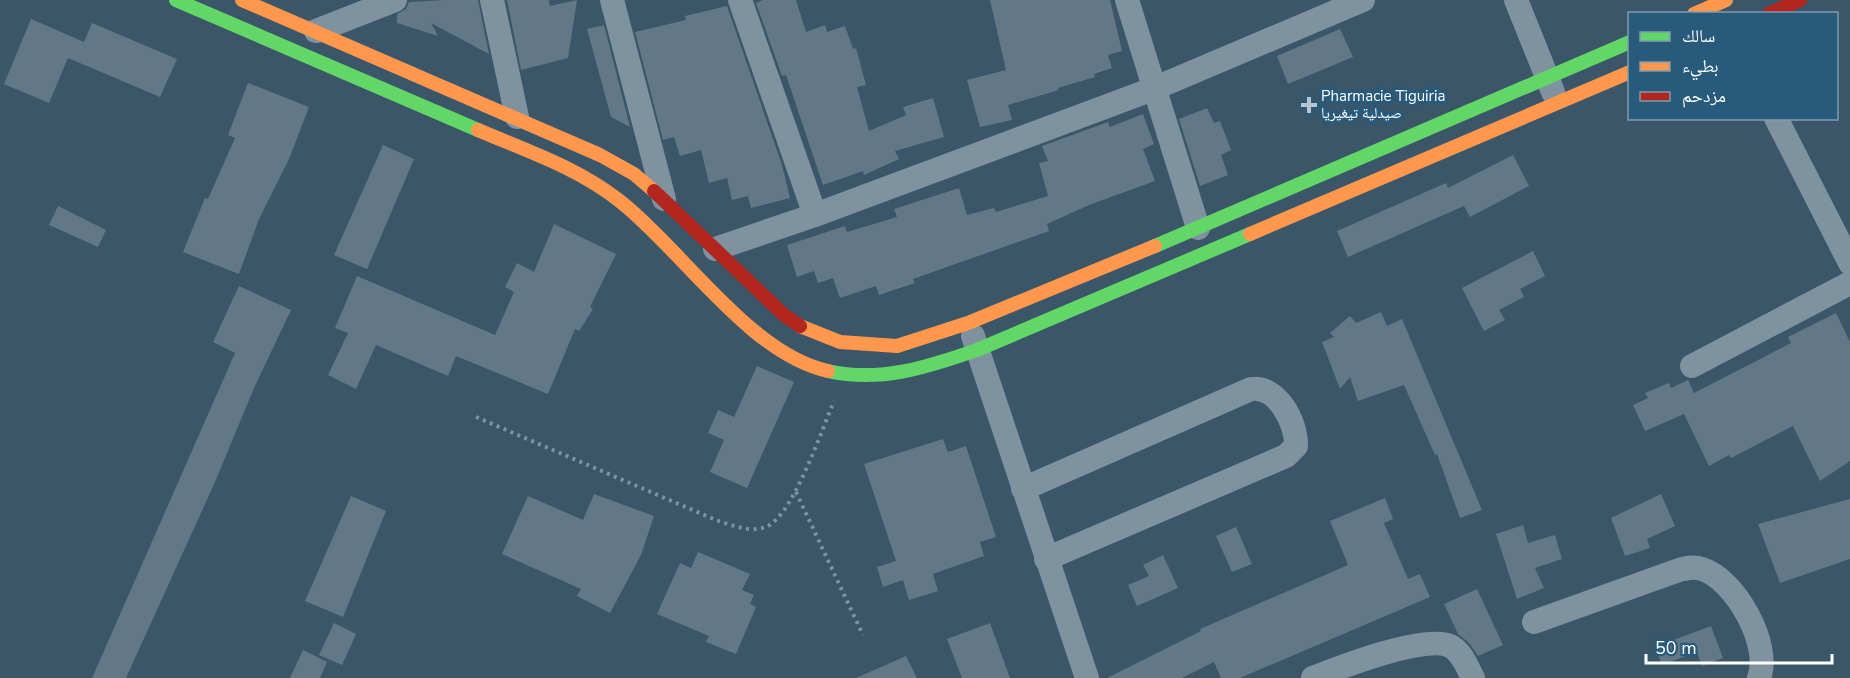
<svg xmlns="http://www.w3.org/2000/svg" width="1850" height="678" viewBox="0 0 1850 678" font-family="'Nunito Sans','Noto Naskh Arabic',sans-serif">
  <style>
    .building { fill: #637886 }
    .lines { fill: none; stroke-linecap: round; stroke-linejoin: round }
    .path { stroke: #7f929f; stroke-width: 4; stroke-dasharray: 3 4.5; stroke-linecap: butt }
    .street { stroke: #7f929f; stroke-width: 24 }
    .fast { stroke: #63d668; stroke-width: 14 }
    .slow { stroke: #ff974d; stroke-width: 14 }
    .jam { stroke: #b3261e; stroke-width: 14 }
    .poi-dot { fill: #bac4ca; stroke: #275a7b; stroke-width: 2 }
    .labels { text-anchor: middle; stroke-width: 6; stroke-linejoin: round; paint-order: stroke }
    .poi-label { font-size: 15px; fill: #fff; stroke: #275a7b; text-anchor: start }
  </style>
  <rect width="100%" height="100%" fill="#3a5668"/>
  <!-- building -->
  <g class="building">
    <path d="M 444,0 L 478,0 L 489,54 L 431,23 L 438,36 L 397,23 L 397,14 L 406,9 L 409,2 Z"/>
    <path d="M 507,0 L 549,0 L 550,6 L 577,0 L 568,58 L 521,70 Z"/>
    <path d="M 763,0 L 796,0 L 806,32 L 825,25 L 827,32 L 845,26 L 853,49 L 856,48 L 866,85 L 857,87 L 869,131 L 906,115 L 903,107 L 933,98 L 944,137 L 895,151 L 899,159 L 864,175 L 863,171 L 823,185 L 786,75 L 782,76 L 756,3 Z"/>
    <path d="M 990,0 L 1110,0 L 1122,51 L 1108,55 L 1112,68 L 1094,74 L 1095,77 L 1058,88 L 1059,90 L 1008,105 L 1012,120 L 980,127 L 967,80 L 1006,70 Z"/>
    <path d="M 727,6 L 782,165 L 790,198 L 751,208 L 748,196 L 732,200 L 727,178 L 709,183 L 701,150 L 680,156 L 674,137 L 663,140 L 635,32 L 686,20 L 685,16 Z"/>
    <path d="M 31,19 L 84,42 L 92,23 L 177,59 L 160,97 L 68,58 L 49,103 L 4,84 Z"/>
    <path d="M 604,25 L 630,127 L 611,117 L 587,29 Z"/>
    <path d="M 1340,29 L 1353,57 L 1288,84 L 1277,56 Z"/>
    <path d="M 248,83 L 309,107 L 289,159 L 259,219 L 239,274 L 183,252 L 205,198 L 208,199 L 235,138 L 228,135 Z"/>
    <path d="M 1207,108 L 1214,123 L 1220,121 L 1231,150 L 1221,155 L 1228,175 L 1200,186 L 1179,119 Z"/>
    <path d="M 1143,114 L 1154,144 L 1143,149 L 1155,181 L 1089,205 L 1047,224 L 1049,231 L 913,279 L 915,283 L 879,295 L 876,286 L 840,298 L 833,278 L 818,283 L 814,271 L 797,277 L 787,245 L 845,226 L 847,232 L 897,217 L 894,209 L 959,188 L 967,215 L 994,208 L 996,212 L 1048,196 L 1039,163 L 1048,161 L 1042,146 L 1108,122 L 1110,127 Z"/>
    <path d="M 383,145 L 414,159 L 367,269 L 334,255 Z"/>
    <path d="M 1513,155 L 1529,186 L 1470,217 L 1464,206 L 1348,257 L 1337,231 L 1446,183 L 1448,188 Z"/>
    <path d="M 58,206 L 106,230 L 98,247 L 49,225 Z"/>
    <path d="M 554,224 L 616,254 L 590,307 L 593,309 L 579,331 L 575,329 L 548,394 L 456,356 L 448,376 L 376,345 L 356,389 L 328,375 L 348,333 L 335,328 L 357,276 L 495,335 L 514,292 L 505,287 L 517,263 L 534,272 Z"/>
    <path d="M 1533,251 L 1545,276 L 1520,289 L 1524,297 L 1499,310 L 1505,320 L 1484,331 L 1462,288 Z"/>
    <path d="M 239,286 L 291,310 L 254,388 L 215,482 L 126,678 L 92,678 L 235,353 L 213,342 Z"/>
    <path d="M 1381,312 L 1387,326 L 1402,319 L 1482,510 L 1460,518 L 1437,454 L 1435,455 L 1404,385 L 1358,401 L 1350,377 L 1340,389 L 1322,342 L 1334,337 L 1330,333 L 1350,316 L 1356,323 Z"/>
    <path d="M 1836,313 L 1850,342 L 1850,461 L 1820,481 L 1793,426 L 1731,458 L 1729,455 L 1709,466 L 1684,414 L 1645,431 L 1633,405 L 1648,398 L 1645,393 L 1669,383 L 1671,388 L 1688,380 L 1694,393 L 1791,343 L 1788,337 Z"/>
    <path d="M 757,366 L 794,382 L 747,488 L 710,472 L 724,440 L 708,433 L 718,410 L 734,417 Z"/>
    <path d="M 943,439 L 948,452 L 966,446 L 996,537 L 980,542 L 984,556 L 933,574 L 938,591 L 909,600 L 903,580 L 883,587 L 877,567 L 896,561 L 864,464 Z"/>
    <path d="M 594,494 L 654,516 L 641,555 L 610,613 L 577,596 L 581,589 L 502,554 L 528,496 L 583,520 Z"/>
    <path d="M 1661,494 L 1675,526 L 1647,539 L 1650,548 L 1625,556 L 1611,518 Z"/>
    <path d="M 351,496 L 386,511 L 343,617 L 305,601 Z"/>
    <path d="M 1385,498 L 1393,519 L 1384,523 L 1408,579 L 1420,574 L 1430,597 L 1240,678 L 1221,678 L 1214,662 L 1182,678 L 1107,678 L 1201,631 L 1200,629 L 1348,565 L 1330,521 Z"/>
    <path d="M 1850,499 L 1850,559 L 1780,583 L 1758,524 Z"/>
    <path d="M 1523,525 L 1528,543 L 1555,535 L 1562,559 L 1535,568 L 1544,588 L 1517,599 L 1496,534 Z"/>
    <path d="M 1236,527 L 1252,564 L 1232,572 L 1216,536 Z"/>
    <path d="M 698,552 L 750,574 L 742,590 L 754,595 L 750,604 L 756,607 L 736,654 L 706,642 L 709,636 L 657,614 L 680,563 L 691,568 Z"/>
    <path d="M 1163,555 L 1178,588 L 1137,606 L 1128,585 L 1149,576 L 1143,565 Z"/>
    <path d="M 1477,589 L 1503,645 L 1478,656 L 1469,643 L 1458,634 L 1444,604 Z"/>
    <path d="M 334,623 L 356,634 L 342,665 L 319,655 Z"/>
    <path d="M 990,623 L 1010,678 L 962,678 L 947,639 Z"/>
    <path d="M 1711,626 L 1723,658 L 1702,666 L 1697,652 L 1662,665 L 1655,647 Z"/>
    <path d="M 303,650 L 327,662 L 320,678 L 290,678 Z"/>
    <path d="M 906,656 L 917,678 L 856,678 Z"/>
  </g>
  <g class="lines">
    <!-- path -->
    <g class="path">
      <path d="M 476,417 L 716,520 C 731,525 750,533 766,527 C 793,516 822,429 834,401"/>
      <path d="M 796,492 L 863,635"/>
    </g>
    <!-- street -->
    <g class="street">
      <path d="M 492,0 L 517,117"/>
      <path d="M 612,0 L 664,199"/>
      <path d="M 740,0 L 815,215"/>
      <path d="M 1127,0 L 1198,228"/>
      <path d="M 1516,0 L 1553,92"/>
      <path d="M 316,31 L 395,0"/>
      <path d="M 1776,118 L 1850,263"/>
      <path d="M 715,249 L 815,215 L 1153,89 L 1363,0"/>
      <path d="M 973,336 L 1087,678"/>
      <path d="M 1692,366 L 1850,283"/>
      <path d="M 1023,489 L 1251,389 C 1277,385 1297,423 1296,446 L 1286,456 L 1046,559"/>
      <path d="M 1534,622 L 1679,570 C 1687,568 1694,566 1702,569 C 1735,579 1772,645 1759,678"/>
      <path d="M 1313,678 C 1338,668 1430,632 1452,647 C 1463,654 1467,667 1473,678"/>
    </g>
    <!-- fast -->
    <g class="fast">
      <path d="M 176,0 L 478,130"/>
      <path d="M 1155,246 L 1630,42"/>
      <path d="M 828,371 C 880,383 928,367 977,350 L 1250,234"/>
    </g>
    <!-- slow -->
    <g class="slow">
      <path d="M 242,0 L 600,155 L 634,174 L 654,191"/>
      <path d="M 1694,14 L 1726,0"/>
      <path d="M 478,130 C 527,151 579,168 621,202 C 683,251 750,354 828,371"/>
      <path d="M 1250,234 L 1630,72"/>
      <path d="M 800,326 L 840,342 L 897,346 L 968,323 L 1155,246"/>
    </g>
    <!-- jam -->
    <g class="jam">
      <path d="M 1769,14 L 1800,0"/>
      <path d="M 654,191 L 784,315 L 800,326"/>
    </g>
  </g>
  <!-- markers -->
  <path class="poi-dot" d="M1306 96h6v6h6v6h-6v6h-6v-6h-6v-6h6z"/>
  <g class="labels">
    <!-- poi labels -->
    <g class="poi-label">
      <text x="1321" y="101">Pharmacie Tiguiria<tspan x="1321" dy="17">صيدلية تيغيريا</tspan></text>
    </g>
  </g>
  <!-- legend -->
  <rect x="1628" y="12" width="210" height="108" fill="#275a7b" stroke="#7d9cb0" stroke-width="1.5"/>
  <rect x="1640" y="32" width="30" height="9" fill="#63d668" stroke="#7d9cb0" stroke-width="1.5"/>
  <text x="1682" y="42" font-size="18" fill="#ffffff">سالك</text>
  <rect x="1640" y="62" width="30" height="9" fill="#ff974d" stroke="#7d9cb0" stroke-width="1.5"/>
  <text x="1682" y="72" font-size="18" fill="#ffffff">بطيء</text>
  <rect x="1640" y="92" width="30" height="9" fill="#b3261e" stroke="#7d9cb0" stroke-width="1.5"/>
  <text x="1682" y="102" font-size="18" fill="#ffffff">مزدحم</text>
  <!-- scale -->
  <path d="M1646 654v9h186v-9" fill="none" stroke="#ffffff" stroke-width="3"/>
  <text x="1655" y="654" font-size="18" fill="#ffffff" stroke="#275a7b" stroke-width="4.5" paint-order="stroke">50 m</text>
</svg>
